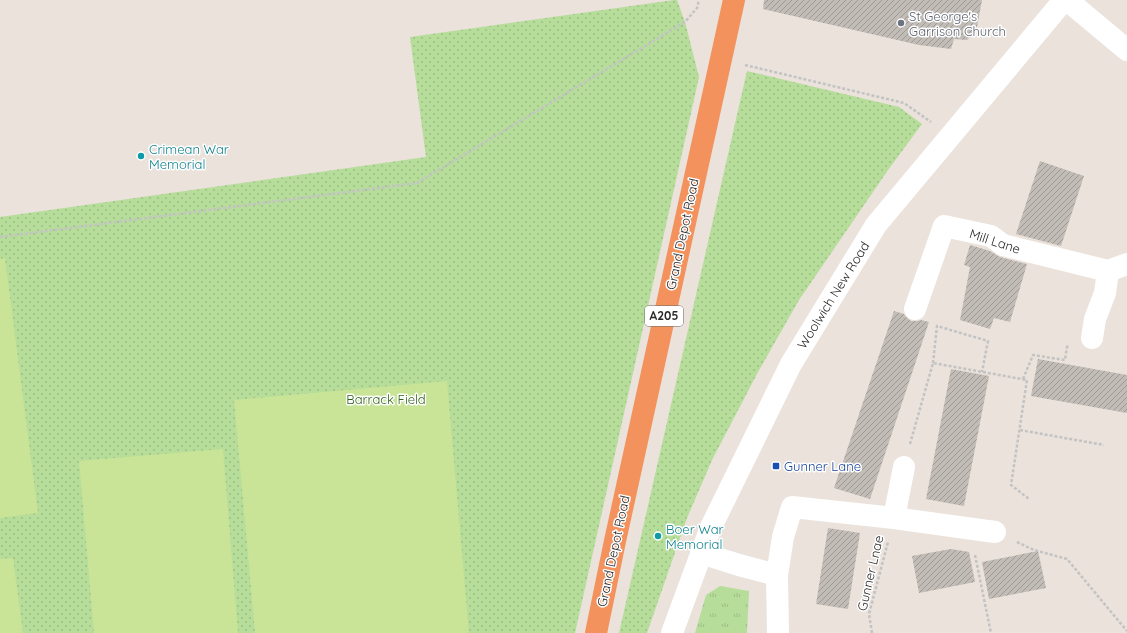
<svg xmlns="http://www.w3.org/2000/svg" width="1127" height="633" viewBox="0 0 1127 633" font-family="Quicksand,sans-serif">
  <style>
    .grass { fill: url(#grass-tufts) }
    .park { fill: url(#park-dots) }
    .pitch { fill: #c9e496 }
    .building { fill: url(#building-hatch) }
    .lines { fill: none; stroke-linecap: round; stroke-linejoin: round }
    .path { stroke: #c3c3c3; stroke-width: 2.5; stroke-dasharray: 3 2; stroke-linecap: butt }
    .minor { stroke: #fff; stroke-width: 22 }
    .highway { stroke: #f3925c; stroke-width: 22 }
    .worship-dot { fill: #6b7280; stroke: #fff; stroke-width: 1.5 }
    .culture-dot { fill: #0f9aa8; stroke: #fff; stroke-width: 1.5 }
    .transit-dot { fill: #1a4fb4; stroke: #fff; stroke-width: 1.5 }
    .labels { text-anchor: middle; stroke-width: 3; stroke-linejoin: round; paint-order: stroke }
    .shield { fill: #fff; stroke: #686868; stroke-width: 1 }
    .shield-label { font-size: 12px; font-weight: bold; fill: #282828 }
    .worship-label { font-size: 13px; fill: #5b616d; stroke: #fff; text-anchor: start }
    .culture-label { font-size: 13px; fill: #0d838f; stroke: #fff; text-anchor: start }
    .street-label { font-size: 13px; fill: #282828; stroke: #fff }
    .park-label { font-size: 13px; fill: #305f1e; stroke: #fff }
    .transit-label { font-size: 13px; fill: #164399; stroke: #fff; text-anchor: start }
  </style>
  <defs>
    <pattern id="grass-tufts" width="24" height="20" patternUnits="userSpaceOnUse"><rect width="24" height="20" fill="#b6dd9a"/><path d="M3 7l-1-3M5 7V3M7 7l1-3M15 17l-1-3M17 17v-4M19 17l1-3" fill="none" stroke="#9cbe85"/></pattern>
    <pattern id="park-dots" width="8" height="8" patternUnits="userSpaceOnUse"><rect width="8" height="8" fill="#b6dd9a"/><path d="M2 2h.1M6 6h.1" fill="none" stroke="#9cbe85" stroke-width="1.8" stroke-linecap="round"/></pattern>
    <pattern id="building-hatch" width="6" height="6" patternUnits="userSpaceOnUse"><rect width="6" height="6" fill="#c2bcb7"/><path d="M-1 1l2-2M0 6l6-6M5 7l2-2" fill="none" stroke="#9e9995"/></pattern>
  </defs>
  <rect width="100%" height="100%" fill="#eae2db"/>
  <!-- grass -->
  <path class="grass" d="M 720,586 L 749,591 L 747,633 L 695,633 L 706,595 Z"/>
  <!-- park -->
  <g class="park">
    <path d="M 674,0 L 677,0 L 685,22 L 699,77 L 575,633 L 0,633 L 0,217 L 426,157 L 410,37 Z"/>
    <path d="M 747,71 L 899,107 L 922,124 L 888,170 L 799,300 L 758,372 L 712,460 L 687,518 L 647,633 L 619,633 Z"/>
  </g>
  <!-- pitch -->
  <g class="pitch">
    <path d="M 5,258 L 38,513 L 0,518 L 0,259 Z"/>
    <path d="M 447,381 L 469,633 L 255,633 L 234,400 Z"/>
    <path d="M 223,449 L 238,633 L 94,633 L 79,461 Z"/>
    <path d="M 13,558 L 23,633 L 0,633 L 0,559 Z"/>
  </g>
  <!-- building -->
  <g class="building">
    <path d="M 764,0 L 982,0 L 976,32 L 967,40 L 954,39 L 951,49 L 919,45 L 763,9 Z"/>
    <path d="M 1040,161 L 1084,176 L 1061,246 L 1016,234 Z"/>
    <path d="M 970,245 L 990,251 L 1000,257 L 1027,264 L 1010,322 L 994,318 L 990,329 L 960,320 L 970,267 L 964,265 Z"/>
    <path d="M 894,311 L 904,314 L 906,317 L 911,321 L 917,321 L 921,320 L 929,322 L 870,499 L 834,488 Z"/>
    <path d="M 1038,359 L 1127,375 L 1127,413 L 1031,396 Z"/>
    <path d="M 951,369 L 989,376 L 964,506 L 926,499 Z"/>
    <path d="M 828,528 L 860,533 L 848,609 L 816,604 Z"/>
    <path d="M 951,549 L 969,552 L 975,582 L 919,593 L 912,556 Z"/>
    <path d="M 1038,551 L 1046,588 L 989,599 L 982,562 Z"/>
  </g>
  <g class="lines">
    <!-- path -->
    <g class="path">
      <path d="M 745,65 L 904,103 L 931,122"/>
      <path d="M 0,237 L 417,183 L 685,22 L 697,8 L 699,0"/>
      <path d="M 933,363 L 937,326 L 988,341 L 982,372"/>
      <path d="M 1023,379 L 1033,355 L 1065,360 L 1067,347 L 1069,345"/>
      <path d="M 1020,430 L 1104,445"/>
      <path d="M 910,444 L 933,363 L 1027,380 L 1011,485 L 1029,499"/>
      <path d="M 1017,542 L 1034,550 L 1067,559 L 1127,631"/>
      <path d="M 975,555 L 991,633"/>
      <path d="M 872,633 L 869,614 L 888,542"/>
    </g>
    <!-- minor -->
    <g class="minor">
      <path d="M 1067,0 L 1127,50"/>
      <path d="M 915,309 L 944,226 L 991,236 L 1003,245 L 1108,271 L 1127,264"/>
      <path d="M 1092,338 L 1095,319 L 1105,293 L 1108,271"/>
      <path d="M 894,518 L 904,467"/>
      <path d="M 701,553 L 739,565 L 777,575"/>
      <path d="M 672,633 L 711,527 L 791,364 L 876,225 L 1064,0"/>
      <path d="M 778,633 L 777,575 L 783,537 L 792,507 L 894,518 L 995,532"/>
    </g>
    <!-- highway -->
    <path class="highway" d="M 596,633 L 615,541 L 734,0"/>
  </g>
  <!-- markers -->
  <circle class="worship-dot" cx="901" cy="23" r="4"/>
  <g class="culture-dot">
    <circle cx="141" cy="156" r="4"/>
    <circle cx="658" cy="536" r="4"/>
  </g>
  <rect class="transit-dot" x="772" y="462" width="8" height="8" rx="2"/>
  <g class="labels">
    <!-- shield labels -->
    <rect class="shield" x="645" y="306" width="38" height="20" rx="3"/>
    <g class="shield-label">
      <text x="664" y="320">A205</text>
    </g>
    <!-- worship labels -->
    <g class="worship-label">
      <text x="909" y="21">St George's<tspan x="909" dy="15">Garrison Church</tspan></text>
    </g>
    <!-- culture labels -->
    <g class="culture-label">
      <text x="149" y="154">Crimean War<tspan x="149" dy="15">Memorial</tspan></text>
      <text x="666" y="534">Boer War<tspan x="666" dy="15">Memorial</tspan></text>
    </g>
    <!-- street labels -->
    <g class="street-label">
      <text transform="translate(682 234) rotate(-78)" y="5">Grand Depot Road</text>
      <text transform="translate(995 241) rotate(18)" y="5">Mill Lane</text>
      <text transform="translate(833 295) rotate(-58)" y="5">Woolwich New Road</text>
      <text transform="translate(613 551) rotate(-78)" y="5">Grand Depot Road</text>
      <text transform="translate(870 573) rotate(-77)" y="5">Gunner Lnae</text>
    </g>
    <!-- park labels -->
    <g class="park-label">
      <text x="386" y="404">Barrack Field</text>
    </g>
    <!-- transit labels -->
    <g class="transit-label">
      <text x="784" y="471">Gunner Lane</text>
    </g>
  </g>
</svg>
